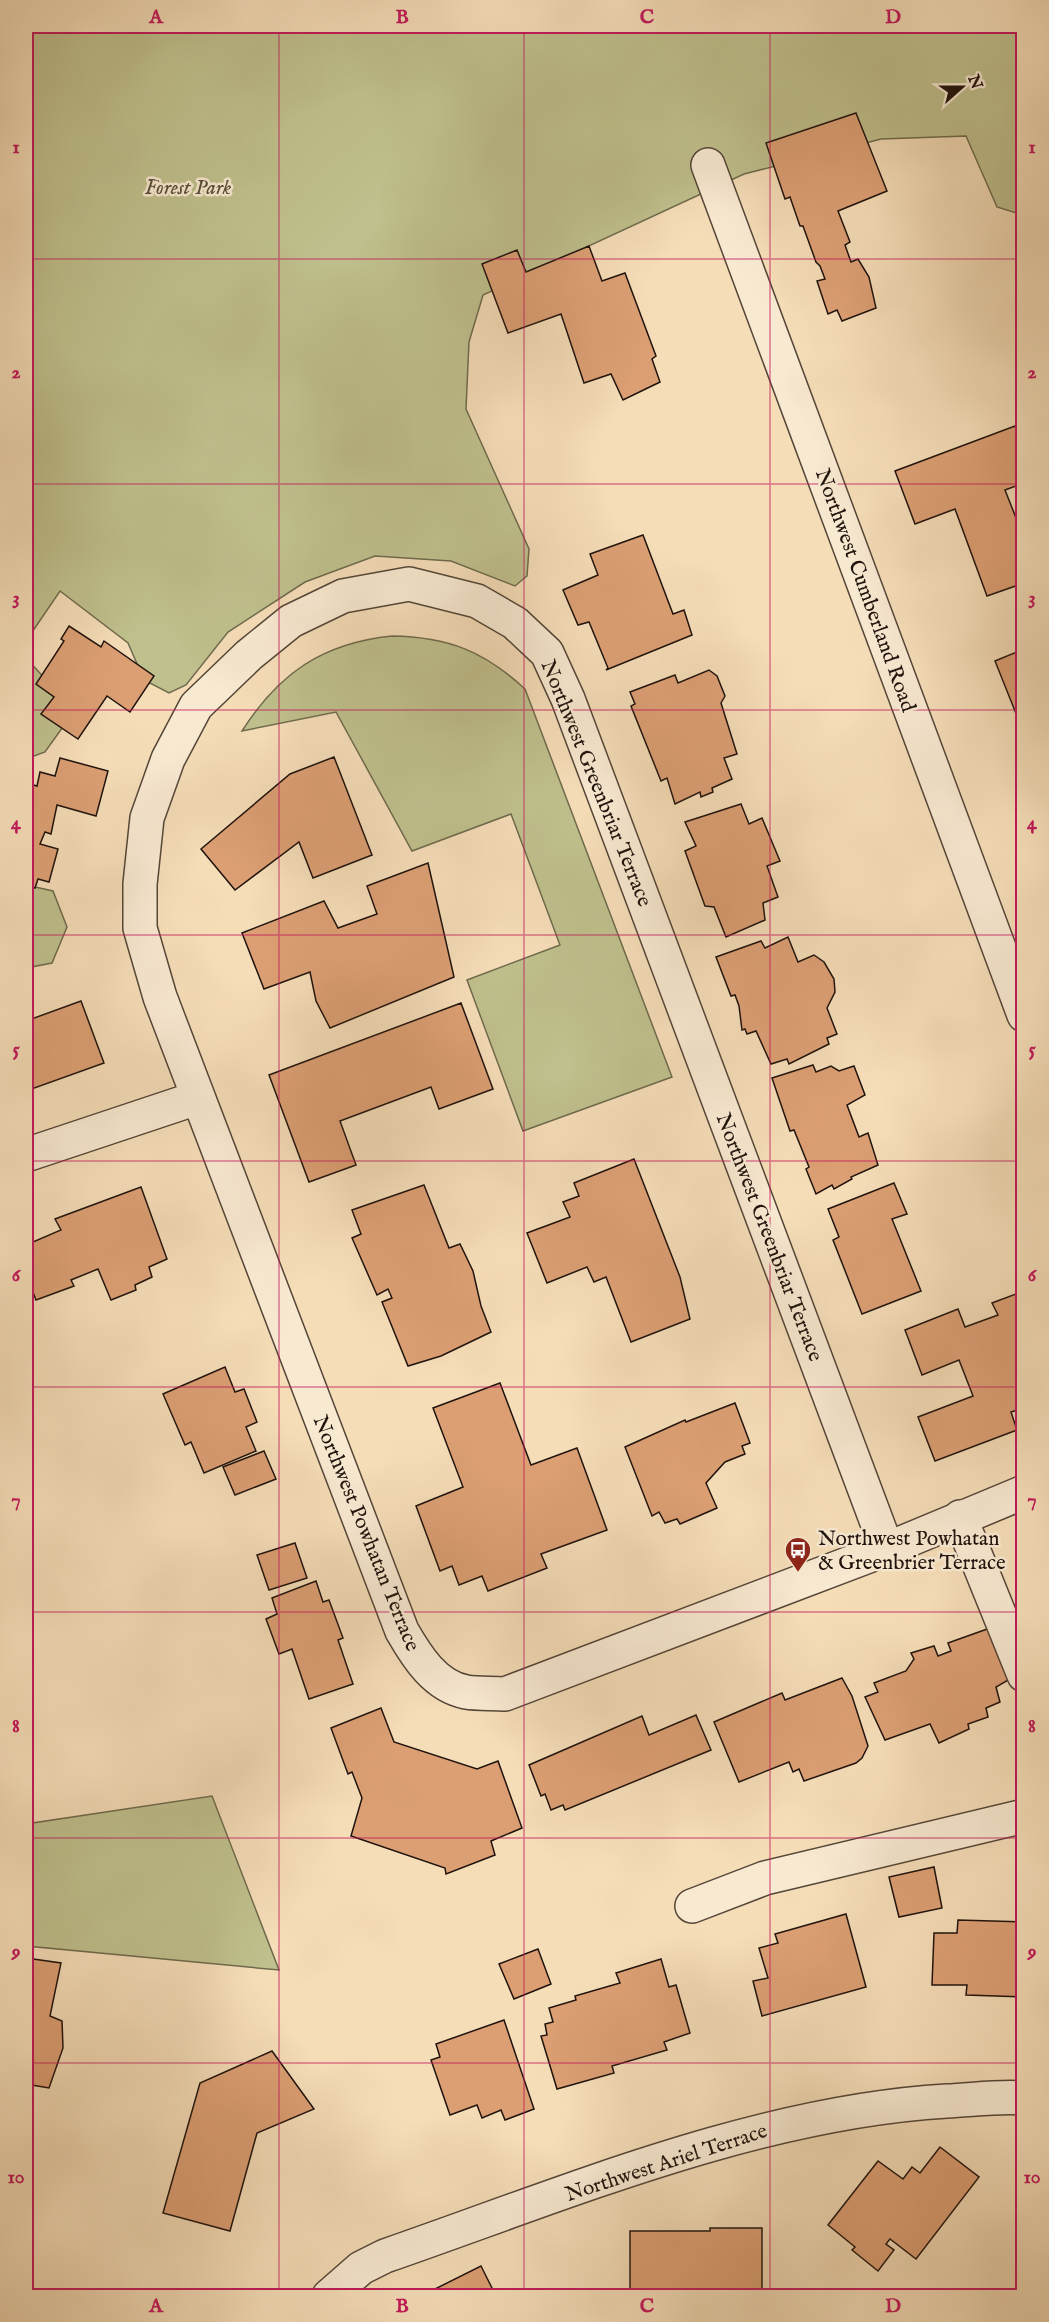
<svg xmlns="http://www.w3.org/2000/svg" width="1049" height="2322" viewBox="0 0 1049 2322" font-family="'IM FELL English',serif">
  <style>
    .green { fill: #bfc08d; stroke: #6f6a4d; stroke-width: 1.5 }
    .building { fill: #dc9f74; stroke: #1f130d; stroke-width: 1.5 }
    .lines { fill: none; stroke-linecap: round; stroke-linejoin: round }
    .minor-casing { stroke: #544638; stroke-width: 36 }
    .minor { stroke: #f8e9d1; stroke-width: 33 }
    .grid { fill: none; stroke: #c2185b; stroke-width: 1.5; stroke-opacity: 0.55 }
    .labels { text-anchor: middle; stroke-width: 5; stroke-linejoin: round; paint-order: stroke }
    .park-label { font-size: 21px; font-style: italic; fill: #57503a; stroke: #f8e9d1 }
    .street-label { font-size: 21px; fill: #1f130d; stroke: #f8e9d1 }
    .poi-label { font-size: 21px; fill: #1f130d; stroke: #f8e9d1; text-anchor: start }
    .neatline { fill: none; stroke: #c2185b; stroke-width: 2 }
    .grid-label { font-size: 20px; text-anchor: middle; font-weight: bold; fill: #c2185b }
  </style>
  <rect width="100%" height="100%" fill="#f5ddb8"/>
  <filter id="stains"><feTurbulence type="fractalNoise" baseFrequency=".00333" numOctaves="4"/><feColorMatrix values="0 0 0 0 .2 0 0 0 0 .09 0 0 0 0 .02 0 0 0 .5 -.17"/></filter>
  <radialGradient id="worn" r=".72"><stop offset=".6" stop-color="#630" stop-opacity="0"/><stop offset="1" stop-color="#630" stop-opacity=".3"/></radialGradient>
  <!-- green -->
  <g class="green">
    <path d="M 26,26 L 1023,26 L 1023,215 L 997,207 L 966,136 L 881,139 L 744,174 L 483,295 L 469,342 L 466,409 L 529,549 L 527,576 L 515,586 L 451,561 L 375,556 L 305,582 L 228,632 L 186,685 L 169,693 L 144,680 L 128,643 L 60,591 L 26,641 Z"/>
    <path d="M 392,636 C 448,637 484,651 525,689 L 672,1077 L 523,1131 L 467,980 L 560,945 L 511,814 L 412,851 L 336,712 L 242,731 C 279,673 323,643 392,636 Z"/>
    <path d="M 26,658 L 62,697 L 65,724 L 45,752 L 26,759 Z"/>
    <path d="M 26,885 L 53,891 L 67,927 L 52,963 L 26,968 Z"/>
    <path d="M 212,1796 L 279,1970 L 26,1946 L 26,1824 Z"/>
  </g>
  <!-- building -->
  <g class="building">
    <path d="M 856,113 L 887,191 L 838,211 L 850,242 L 845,245 L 851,262 L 858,259 L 869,277 L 876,308 L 842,321 L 837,310 L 828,314 L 817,281 L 825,279 L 820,266 L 816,262 L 803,226 L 800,226 L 790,197 L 785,199 L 766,143 Z"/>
    <path d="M 589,246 L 602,281 L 625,273 L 656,356 L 652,359 L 660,382 L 623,400 L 611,374 L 584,383 L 561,314 L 508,333 L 482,264 L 517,250 L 526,272 Z"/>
    <path d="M 1015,426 L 1024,449 L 1024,483 L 1005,490 L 1024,538 L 1024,583 L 987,596 L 955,509 L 915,524 L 895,471 Z"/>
    <path d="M 643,535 L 673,614 L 684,610 L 692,635 L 606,670 L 608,668 L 589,622 L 578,625 L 563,590 L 598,575 L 590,554 Z"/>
    <path d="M 69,626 L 101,647 L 104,641 L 154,676 L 130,712 L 107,696 L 78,739 L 41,714 L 54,697 L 36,684 L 64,641 L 61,639 Z"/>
    <path d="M 1024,649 L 1024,731 L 1023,731 L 995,661 Z"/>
    <path d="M 709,670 L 717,676 L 725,696 L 721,703 L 737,754 L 724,758 L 732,779 L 712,788 L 713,792 L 701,797 L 700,792 L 675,804 L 667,778 L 661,781 L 631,706 L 635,704 L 630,692 L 675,675 L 678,683 Z"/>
    <path d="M 334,757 L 372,855 L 313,878 L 299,842 L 235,890 L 201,849 L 290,774 Z"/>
    <path d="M 60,758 L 108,771 L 96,816 L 57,805 L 51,834 L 45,832 L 40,844 L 58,849 L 49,882 L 38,879 L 35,888 L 26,886 L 26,783 L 37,786 L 40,772 L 55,776 Z"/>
    <path d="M 741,804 L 749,824 L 762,818 L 780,861 L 767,866 L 778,897 L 763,903 L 765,920 L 726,937 L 714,907 L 705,906 L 685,851 L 696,846 L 685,822 Z"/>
    <path d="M 428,863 L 454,977 L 330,1028 L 316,1001 L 310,972 L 264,989 L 242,933 L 324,901 L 338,928 L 377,914 L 367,886 Z"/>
    <path d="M 788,937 L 798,962 L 814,955 L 824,962 L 834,979 L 835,992 L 827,1008 L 837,1034 L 827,1038 L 829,1044 L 789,1064 L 787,1059 L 771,1064 L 756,1031 L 747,1034 L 745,1029 L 742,1030 L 739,1006 L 735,995 L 731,996 L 716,957 L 761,941 L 765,948 Z"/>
    <path d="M 81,1001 L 104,1063 L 26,1091 L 26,1021 Z"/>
    <path d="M 461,1003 L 493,1089 L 439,1109 L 431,1087 L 340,1121 L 356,1165 L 309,1182 L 269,1075 Z"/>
    <path d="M 813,1065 L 816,1072 L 831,1066 L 839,1071 L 854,1066 L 865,1095 L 847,1105 L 859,1137 L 868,1133 L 878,1165 L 851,1177 L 852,1179 L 834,1189 L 832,1185 L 816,1194 L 806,1169 L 809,1167 L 794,1130 L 790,1131 L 772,1078 Z"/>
    <path d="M 634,1159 L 680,1277 L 690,1319 L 631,1342 L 606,1277 L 594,1282 L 587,1267 L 547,1283 L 527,1233 L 570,1217 L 563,1202 L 579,1196 L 574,1183 Z"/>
    <path d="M 894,1183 L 907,1214 L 892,1219 L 921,1291 L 862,1314 L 833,1240 L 839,1237 L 828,1209 Z"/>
    <path d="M 424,1185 L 449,1248 L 460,1244 L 473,1271 L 481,1306 L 491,1332 L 441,1356 L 408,1366 L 382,1302 L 392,1298 L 388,1289 L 377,1295 L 352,1238 L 361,1234 L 352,1210 Z"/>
    <path d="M 141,1187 L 167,1259 L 149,1267 L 152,1277 L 135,1285 L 136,1290 L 111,1300 L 98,1269 L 71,1280 L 74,1286 L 36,1300 L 26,1274 L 26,1245 L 61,1230 L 55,1219 Z"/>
    <path d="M 1024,1291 L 1024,1408 L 1011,1412 L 1017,1430 L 935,1461 L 918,1417 L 973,1396 L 959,1360 L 922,1375 L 905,1330 L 958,1309 L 965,1327 L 998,1315 L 992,1303 Z"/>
    <path d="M 225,1367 L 235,1392 L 244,1389 L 257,1422 L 246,1427 L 256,1451 L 204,1473 L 191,1442 L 185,1445 L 163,1394 Z"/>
    <path d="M 500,1383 L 531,1465 L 577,1448 L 607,1530 L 541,1554 L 547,1568 L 488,1591 L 482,1576 L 459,1585 L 452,1566 L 440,1571 L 416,1506 L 463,1487 L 433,1408 Z"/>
    <path d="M 735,1403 L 750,1443 L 742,1446 L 745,1454 L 725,1462 L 706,1483 L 717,1508 L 680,1524 L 677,1519 L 665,1523 L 659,1512 L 652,1516 L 625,1447 L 685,1420 L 686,1422 Z"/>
    <path d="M 264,1451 L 276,1479 L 235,1495 L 223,1467 Z"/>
    <path d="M 295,1543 L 307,1578 L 269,1590 L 257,1555 Z"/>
    <path d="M 316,1581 L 323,1602 L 329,1600 L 343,1638 L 338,1640 L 353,1684 L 309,1699 L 292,1649 L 279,1654 L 266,1619 L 277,1614 L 272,1598 Z"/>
    <path d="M 990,1628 L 1010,1679 L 996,1687 L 1000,1702 L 986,1708 L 988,1717 L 968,1724 L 969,1729 L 939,1743 L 930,1724 L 885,1740 L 865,1697 L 878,1692 L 874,1683 L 906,1671 L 914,1659 L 911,1653 L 934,1646 L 938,1656 L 951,1651 L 948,1643 Z"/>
    <path d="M 842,1678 L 852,1696 L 868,1746 L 862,1758 L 856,1763 L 804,1781 L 799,1769 L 793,1772 L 789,1762 L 739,1782 L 714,1722 L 782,1693 L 785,1700 Z"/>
    <path d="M 381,1708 L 394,1742 L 477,1769 L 498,1761 L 522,1828 L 491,1841 L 495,1855 L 446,1874 L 445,1868 L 351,1836 L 362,1798 L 352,1772 L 348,1774 L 331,1728 Z"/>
    <path d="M 696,1715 L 711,1750 L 565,1810 L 563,1805 L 551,1810 L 545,1794 L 541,1796 L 529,1765 L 642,1716 L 649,1735 Z"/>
    <path d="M 934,1867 L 942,1908 L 899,1917 L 889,1877 Z"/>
    <path d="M 846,1914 L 866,1987 L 762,2016 L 753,1981 L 768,1978 L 759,1948 L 778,1943 L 775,1934 Z"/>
    <path d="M 958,1920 L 1024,1922 L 1024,1997 L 966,1995 L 967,1985 L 932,1985 L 934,1933 L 957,1933 Z"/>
    <path d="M 538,1949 L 551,1984 L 514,1999 L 499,1964 Z"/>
    <path d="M 26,1958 L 61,1963 L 50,2016 L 62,2021 L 63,2048 L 49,2088 L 26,2084 Z"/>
    <path d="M 661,1959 L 669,1987 L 676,1985 L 690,2033 L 664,2042 L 667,2050 L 612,2066 L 614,2073 L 557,2089 L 541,2036 L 547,2035 L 545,2024 L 553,2022 L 549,2008 L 576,2000 L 575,1996 L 620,1983 L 616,1973 Z"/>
    <path d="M 504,2020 L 534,2109 L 505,2120 L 501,2110 L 482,2118 L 477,2105 L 450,2115 L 431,2060 L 440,2057 L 436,2044 Z"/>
    <path d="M 272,2051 L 314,2109 L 257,2133 L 230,2231 L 163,2213 L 200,2083 Z"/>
    <path d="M 940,2147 L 979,2177 L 916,2259 L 890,2239 L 886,2244 L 894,2250 L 878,2271 L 852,2250 L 855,2247 L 828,2225 L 878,2161 L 903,2179 L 912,2167 L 920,2173 Z"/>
    <path d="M 710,2228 L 762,2228 L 762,2296 L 630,2296 L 630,2231 L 710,2231 Z"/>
    <path d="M 481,2266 L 496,2296 L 423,2295 Z"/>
  </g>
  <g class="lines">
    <!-- minor casing -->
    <g class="minor-casing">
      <g id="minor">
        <path d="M 708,165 L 1024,1015"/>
        <path d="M 26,1155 L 197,1098"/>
        <path d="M 960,1517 L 1024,1675"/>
        <path d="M 887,1549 L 568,699 L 547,653 L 515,623 L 477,601 L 409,584 L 343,596 L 291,621 L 249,655 L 196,706 L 168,759 L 147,818 L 140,884 L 140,928 L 160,997 L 402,1631 C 417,1657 435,1686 466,1692 C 478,1694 492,1693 505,1694 L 887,1549 L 1024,1492"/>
        <path d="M 692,1906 L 765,1878 L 1024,1816"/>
        <path d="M 329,2296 L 361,2268 L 385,2256 C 564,2194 757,2112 947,2101 C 972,2100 998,2096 1024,2098"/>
      </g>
    </g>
    <!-- minor -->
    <use href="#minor" class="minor"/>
  </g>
  <!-- grid -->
  <path class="grid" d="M 279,26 L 279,2296M 524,26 L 524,2296M 770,26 L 770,2296M 26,259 L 1024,259M 26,484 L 1024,484M 26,710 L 1024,710M 26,935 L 1024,935M 26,1161 L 1024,1161M 26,1387 L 1024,1387M 26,1612 L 1024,1612M 26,1838 L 1024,1838M 26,2063 L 1024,2063"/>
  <!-- icons -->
  <defs>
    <g id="bus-pin" transform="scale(1.35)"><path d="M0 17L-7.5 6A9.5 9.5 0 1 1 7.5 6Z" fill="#8f2418" stroke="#f8e9d1"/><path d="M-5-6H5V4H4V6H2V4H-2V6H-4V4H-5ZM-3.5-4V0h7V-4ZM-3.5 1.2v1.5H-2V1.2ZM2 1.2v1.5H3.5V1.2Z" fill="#fff"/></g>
  </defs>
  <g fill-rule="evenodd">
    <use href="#bus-pin" x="798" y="1550"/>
  </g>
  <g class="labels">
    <!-- park labels -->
    <g class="park-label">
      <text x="188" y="194">Forest Park</text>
    </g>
    <!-- street labels -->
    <g class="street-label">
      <text transform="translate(866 590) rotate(70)" y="7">Northwest Cumberland Road</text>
      <text transform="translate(597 783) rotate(68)" y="7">Northwest Greenbriar Terrace</text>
      <text transform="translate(770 1237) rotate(69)" y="7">Northwest Greenbriar Terrace</text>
      <text transform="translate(367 1533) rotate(68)" y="7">Northwest Powhatan Terrace</text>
      <text transform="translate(666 2162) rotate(-18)" y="7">Northwest Ariel Terrace</text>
    </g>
    <!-- poi labels -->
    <g class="poi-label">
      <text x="818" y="1545">Northwest Powhatan<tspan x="818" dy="24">&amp; Greenbrier Terrace</tspan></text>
    </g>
  </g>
  <!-- margin -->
  <rect width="1049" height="2322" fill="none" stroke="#f5ddb8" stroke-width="66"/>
  <!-- north arrow -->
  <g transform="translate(962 87) rotate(69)" stroke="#f8e9d1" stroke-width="4.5" paint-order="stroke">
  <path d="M0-4.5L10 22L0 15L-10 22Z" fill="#1f130d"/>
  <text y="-9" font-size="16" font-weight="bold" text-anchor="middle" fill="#1f130d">N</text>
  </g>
  <rect x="33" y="33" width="983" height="2256" class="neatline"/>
  <g class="grid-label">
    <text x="156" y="23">A</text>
    <text x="402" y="23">B</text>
    <text x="647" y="23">C</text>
    <text x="893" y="23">D</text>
    <text x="16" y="153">1</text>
    <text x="1032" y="153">1</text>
    <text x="16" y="378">2</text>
    <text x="1032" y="378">2</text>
    <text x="16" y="604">3</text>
    <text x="1032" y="604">3</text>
    <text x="16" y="829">4</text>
    <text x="1032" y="829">4</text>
    <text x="16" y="1055">5</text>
    <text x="1032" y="1055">5</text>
    <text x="16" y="1281">6</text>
    <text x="1032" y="1281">6</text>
    <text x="16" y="1506">7</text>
    <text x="1032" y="1506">7</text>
    <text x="16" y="1732">8</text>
    <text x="1032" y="1732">8</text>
    <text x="16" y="1957">9</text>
    <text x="1032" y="1957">9</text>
    <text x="16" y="2183">10</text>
    <text x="1032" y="2183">10</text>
    <text x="156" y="2312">A</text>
    <text x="402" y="2312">B</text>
    <text x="647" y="2312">C</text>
    <text x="893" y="2312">D</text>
  </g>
  <rect width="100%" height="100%" filter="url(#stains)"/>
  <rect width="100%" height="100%" fill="url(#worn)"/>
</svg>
